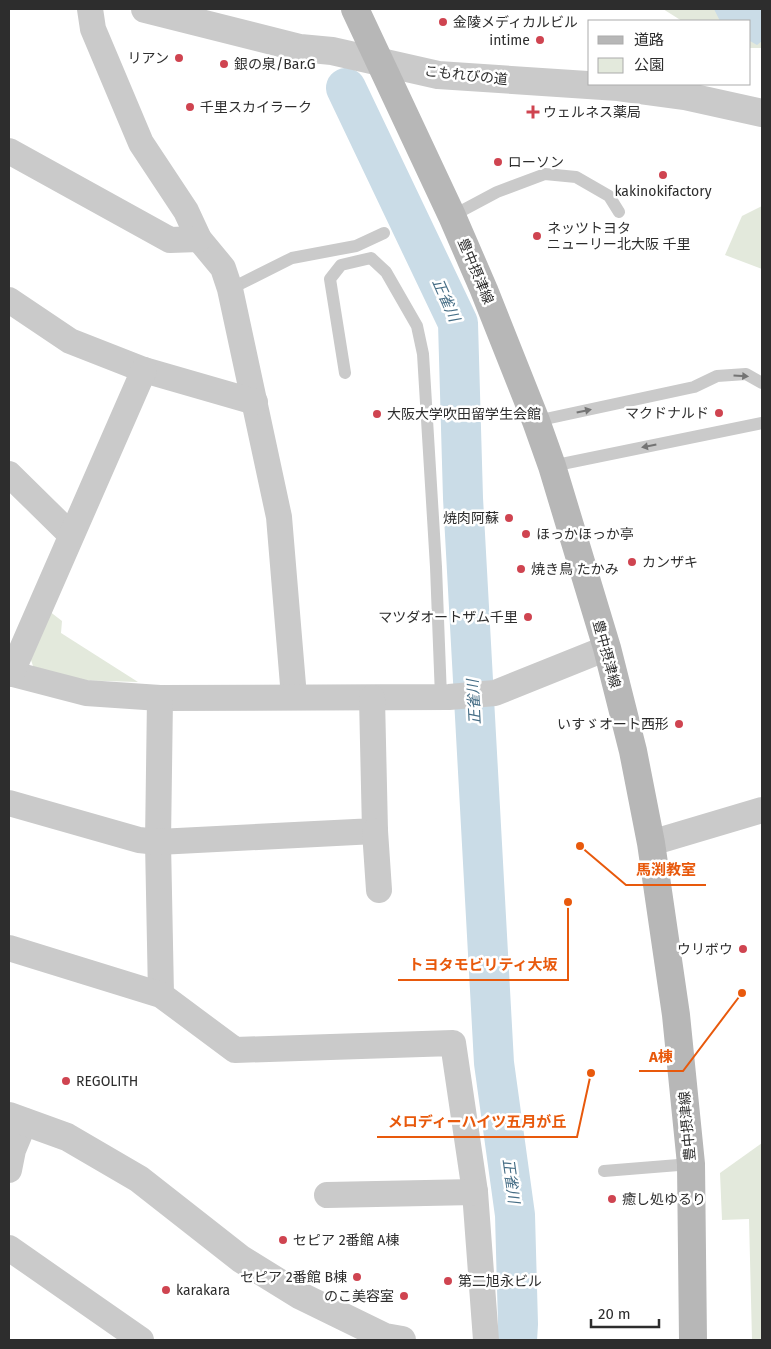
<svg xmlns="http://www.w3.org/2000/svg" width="771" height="1349" viewBox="0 0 771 1349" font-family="'Fira Sans','Noto Sans JP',sans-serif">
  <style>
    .green { fill: #e3e9dc }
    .water { fill: #cadce7 }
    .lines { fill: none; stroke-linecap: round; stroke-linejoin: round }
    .river { stroke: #cadce7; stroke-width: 40 }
    .service { stroke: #cacaca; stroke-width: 12 }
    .minor { stroke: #cacaca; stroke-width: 26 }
    .tertiary { stroke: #cacaca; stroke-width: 28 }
    .secondary { stroke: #b7b7b7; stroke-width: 28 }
    .oneway { fill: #747474 }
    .poi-dot { fill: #cf4450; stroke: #fff; stroke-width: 2 }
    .labels { text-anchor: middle; stroke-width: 5; stroke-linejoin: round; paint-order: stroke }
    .poi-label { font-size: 14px; fill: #2d2d2d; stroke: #fff; text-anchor: start }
    .street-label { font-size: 14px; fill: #2d2d2d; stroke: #fff }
    .water-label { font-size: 15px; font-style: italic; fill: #456d85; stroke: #fff }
    .leader { fill: none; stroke: #e8590c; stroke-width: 2 }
    .callout-dot { fill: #e8590c; stroke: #fff; stroke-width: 2 }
    .callout-label { font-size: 15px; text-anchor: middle; font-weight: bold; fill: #e8590c; stroke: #fff; stroke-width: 5; stroke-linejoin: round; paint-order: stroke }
  </style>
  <rect width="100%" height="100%" fill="#fff"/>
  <!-- green -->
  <g class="green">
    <path d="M 663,9 L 762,9 L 762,48 L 750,48 L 750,21 L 682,21 Z"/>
    <path d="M 762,206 L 762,269 L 725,255 L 742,216 Z"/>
    <path d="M 49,611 L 62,621 L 61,633 L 138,682 L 73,680 L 34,669 L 30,657 Z"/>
    <path d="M 762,1143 L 762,1340 L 752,1340 L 749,1219 L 722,1220 L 720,1173 Z"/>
  </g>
  <!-- water -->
  <path class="water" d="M 714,9 L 762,9 L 762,41 L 757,45 L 750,41 L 750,21 L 720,21 Z"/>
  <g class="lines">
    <!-- river -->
    <path class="river" d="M 346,88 L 458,323 L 463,498 L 494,1063 L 515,1215 L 518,1324 L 517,1340"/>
    <!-- service -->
    <g class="service">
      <path d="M 452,216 L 497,192 L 545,174 L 576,177 L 609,196 L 619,212"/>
      <path d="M 230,289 L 292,258 L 356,246 L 384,233"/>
      <path d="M 345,373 L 330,279 L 341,265 L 371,258 L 386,272 L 417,326 L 423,354 L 436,567 L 441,697"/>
      <path d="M 536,421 L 694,387 L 717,376 L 746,374 L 762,383"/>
      <path d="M 552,466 L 762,423"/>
      <path d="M 604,1171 L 691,1164"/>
    </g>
    <!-- minor -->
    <g class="minor">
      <path d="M 90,9 L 93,29 L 141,143 L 186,211 L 199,239 L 223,268 L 230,289 L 279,517 L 294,697"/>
      <path d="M 9,151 L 170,240 L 199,239"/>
      <path d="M 9,300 L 70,341 L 144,370 L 255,402"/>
      <path d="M 9,474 L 71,535"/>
      <path d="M 9,673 L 86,693 L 160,698 L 449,697 L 495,693 L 607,648"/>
      <path d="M 11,674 L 144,370"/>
      <path d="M 160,698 L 158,842 L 161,995"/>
      <path d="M 9,803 L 139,840 L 158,842 L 375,831 L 372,698"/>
      <path d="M 375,831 L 379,890"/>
      <path d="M 651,843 L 762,810"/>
      <path d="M 9,948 L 161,995 L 235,1050 L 453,1043 L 475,1192 L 486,1340"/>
      <path d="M 9,1170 L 13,1150 L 25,1121"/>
      <path d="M 327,1195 L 475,1192"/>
      <path d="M 9,1248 L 141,1340"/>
    </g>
    <!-- tertiary -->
    <g class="tertiary">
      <path d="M 145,9 L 300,48 L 332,51 L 438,75 L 618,87 L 685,96 L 762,113"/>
      <path d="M 9,1116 L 67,1137 L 139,1179 L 241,1259 L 301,1296 L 385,1337 L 402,1340"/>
    </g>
    <!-- secondary -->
    <path class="secondary" d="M 355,9 L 452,216 L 484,290 L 536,421 L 552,466 L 607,648 L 633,751 L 651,843 L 676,1015 L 691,1164 L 693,1340"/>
  </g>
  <!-- one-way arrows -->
  <defs><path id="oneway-solid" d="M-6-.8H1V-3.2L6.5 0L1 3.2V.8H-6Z" transform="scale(1.25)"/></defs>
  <g class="oneway">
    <use href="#oneway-solid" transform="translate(741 376) rotate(4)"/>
    <use href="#oneway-solid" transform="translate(584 411) rotate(-12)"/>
    <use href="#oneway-solid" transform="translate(649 446) rotate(169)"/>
  </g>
  <!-- markers -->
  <g class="poi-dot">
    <circle cx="443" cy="22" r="5"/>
    <circle cx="540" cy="40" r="5"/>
    <circle cx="179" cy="58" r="5"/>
    <circle cx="224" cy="64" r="5"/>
    <circle cx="190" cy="107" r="5"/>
    <path d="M530.5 104.5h5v5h5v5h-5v5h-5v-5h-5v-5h5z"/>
    <circle cx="498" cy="162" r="5"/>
    <circle cx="663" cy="175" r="5"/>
    <circle cx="537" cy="236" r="5"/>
    <circle cx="719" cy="413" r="5"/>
    <circle cx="377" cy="414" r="5"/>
    <circle cx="509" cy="518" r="5"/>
    <circle cx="526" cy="534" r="5"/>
    <circle cx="632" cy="562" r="5"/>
    <circle cx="521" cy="569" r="5"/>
    <circle cx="528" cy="617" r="5"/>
    <circle cx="679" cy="724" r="5"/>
    <circle cx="743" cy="949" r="5"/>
    <circle cx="66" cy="1081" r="5"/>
    <circle cx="612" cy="1199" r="5"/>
    <circle cx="283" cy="1240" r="5"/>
    <circle cx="357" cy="1277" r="5"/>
    <circle cx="448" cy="1281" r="5"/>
    <circle cx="166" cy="1290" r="5"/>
    <circle cx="404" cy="1296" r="5"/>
  </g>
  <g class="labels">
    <!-- poi labels -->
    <g class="poi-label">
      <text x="453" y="27">金陵メディカルビル</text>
      <text x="530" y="45" text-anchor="end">intime</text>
      <text x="169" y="63" text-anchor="end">リアン</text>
      <text x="234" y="69">銀の泉/Bar.G</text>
      <text x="200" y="112">千里スカイラーク</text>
      <text x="543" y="117">ウェルネス薬局</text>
      <text x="508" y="167">ローソン</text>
      <text x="663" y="196" text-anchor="middle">kakinokifactory</text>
      <text x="547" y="233">ネッツトヨタ<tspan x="547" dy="16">ニューリー北大阪 千里</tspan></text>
      <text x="709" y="418" text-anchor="end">マクドナルド</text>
      <text x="387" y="419">大阪大学吹田留学生会館</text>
      <text x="499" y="523" text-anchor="end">焼肉阿蘇</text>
      <text x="536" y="539">ほっかほっか亭</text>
      <text x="642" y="567">カンザキ</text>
      <text x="531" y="574">焼き鳥 たかみ</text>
      <text x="518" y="622" text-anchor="end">マツダオートザム千里</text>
      <text x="669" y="729" text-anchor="end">いすゞオート西形</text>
      <text x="733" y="954" text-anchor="end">ウリボウ</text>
      <text x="76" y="1086">REGOLITH</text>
      <text x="622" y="1204">癒し処ゆるり</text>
      <text x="293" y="1245">セピア 2番館 A棟</text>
      <text x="347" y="1282" text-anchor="end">セピア 2番館 B棟</text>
      <text x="458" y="1286">第二旭永ビル</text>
      <text x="176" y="1295">karakara</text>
      <text x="394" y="1301" text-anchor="end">のこ美容室</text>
    </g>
    <!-- street labels -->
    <g class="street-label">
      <text transform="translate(466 75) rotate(6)" y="5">こもれびの道</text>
      <text transform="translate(476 271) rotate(67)" y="5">豊中摂津線</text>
      <text transform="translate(607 654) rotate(75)" y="5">豊中摂津線</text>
      <text transform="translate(687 1126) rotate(-95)" y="5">豊中摂津線</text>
    </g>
    <!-- water labels -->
    <g class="water-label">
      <text transform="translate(446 300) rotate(66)" y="5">正雀川</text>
      <text transform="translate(474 702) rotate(-93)" y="5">正雀川</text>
      <text transform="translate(511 1181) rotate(82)" y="5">正雀川</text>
    </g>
  </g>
  <!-- callouts -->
  <path class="leader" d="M580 846L626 885H706M568 902L568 980H398M742 993L683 1071H639M591 1073L577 1137H377"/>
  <g class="callout-dot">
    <circle cx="580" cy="846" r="5"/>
    <circle cx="568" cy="902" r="5"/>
    <circle cx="742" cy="993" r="5"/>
    <circle cx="591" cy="1073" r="5"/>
  </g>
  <g class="callout-label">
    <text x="666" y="875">馬渕教室</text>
    <text x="483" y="970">トヨタモビリティ大坂</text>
    <text x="661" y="1062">A棟</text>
    <text x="477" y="1127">メロディーハイツ五月が丘</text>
  </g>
  <!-- border -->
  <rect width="771" height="1349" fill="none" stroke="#2d2d2d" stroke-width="20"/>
  <!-- legend -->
  <rect x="588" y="20" width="162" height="65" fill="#ffffff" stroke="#ababab"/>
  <rect x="598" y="36" width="25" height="8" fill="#b7b7b7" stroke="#ababab"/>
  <text x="634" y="45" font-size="15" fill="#2d2d2d">道路</text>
  <rect x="598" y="58" width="25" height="15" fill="#e3e9dc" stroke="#ababab"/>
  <text x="634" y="70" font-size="15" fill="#2d2d2d">公園</text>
  <!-- scale -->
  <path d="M591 1319v8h68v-8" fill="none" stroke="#2d2d2d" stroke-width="2.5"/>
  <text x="598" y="1319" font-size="15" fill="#2d2d2d" stroke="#ffffff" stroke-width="4" paint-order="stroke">20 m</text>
</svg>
